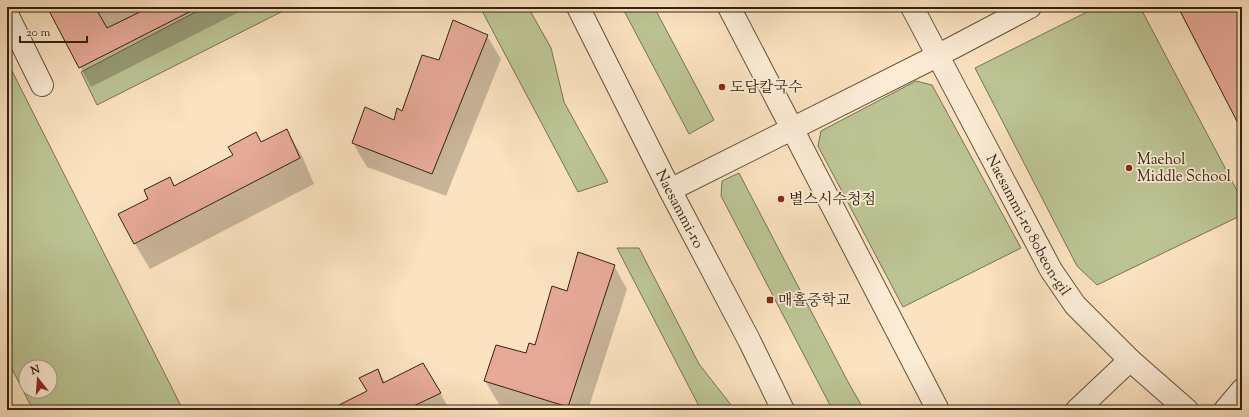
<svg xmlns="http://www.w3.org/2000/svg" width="1249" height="417" viewBox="0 0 1249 417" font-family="'Sorts Mill Goudy','Noto Serif KR',serif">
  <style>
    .green { fill: #bcc494; stroke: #777352; fill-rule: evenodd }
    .shadow { fill: #0003 }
    .building { fill: #e7aa99; stroke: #32220f }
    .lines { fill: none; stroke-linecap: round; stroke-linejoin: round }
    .minor-casing { stroke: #64523b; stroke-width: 24 }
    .minor { stroke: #fcecd6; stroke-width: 22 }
    .poi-dot { fill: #8f2418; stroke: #fcecd6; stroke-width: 1.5 }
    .labels { text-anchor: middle; stroke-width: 3.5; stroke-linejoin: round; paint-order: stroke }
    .poi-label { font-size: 15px; fill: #32220f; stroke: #fcecd6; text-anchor: start }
    .street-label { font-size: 15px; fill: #32220f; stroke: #fcecd6 }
  </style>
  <rect width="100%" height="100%" fill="#fbe2c0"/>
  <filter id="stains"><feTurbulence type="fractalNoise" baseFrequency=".005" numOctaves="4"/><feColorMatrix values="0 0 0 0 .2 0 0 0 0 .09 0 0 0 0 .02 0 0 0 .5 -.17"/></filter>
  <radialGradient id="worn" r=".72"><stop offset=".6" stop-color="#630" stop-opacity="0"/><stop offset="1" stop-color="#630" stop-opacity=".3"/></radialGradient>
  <!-- green -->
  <g class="green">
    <path d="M 205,7 L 291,7 L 97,105 L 81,72 Z"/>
    <path d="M 480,7 L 528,7 L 551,48 L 564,102 L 608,182 L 578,192 Z"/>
    <path d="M 622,7 L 654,7 L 714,120 L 689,134 Z"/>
    <path d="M 1097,7 L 1140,7 L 1242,200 L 1242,215 L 1097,285 L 1077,266 L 975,68 Z"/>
    <path d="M 7,61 L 183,410 L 33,410 L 7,359 ZM 26,367 L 50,367 L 50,391 L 26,391 Z"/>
    <path d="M 916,81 L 932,85 L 1021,248 L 903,307 L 818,146 L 821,131 Z"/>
    <path d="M 739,173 L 847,380 L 864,410 L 832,410 L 831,407 L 721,196 L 722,181 Z"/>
    <path d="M 617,248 L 639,248 L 699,364 L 735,410 L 701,410 Z"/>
  </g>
  <!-- shadow -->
  <g class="shadow">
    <path d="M 48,7 L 249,7 L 91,87 Z"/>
    <path d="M 487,36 L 501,59 L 446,196 L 367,167 L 353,143 L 394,121 L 403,112 L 439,61 Z"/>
    <path d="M 287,130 L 302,156 L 314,184 L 150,269 L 135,244 L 150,199 L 170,179 L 175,187 Z"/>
    <path d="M 614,266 L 627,289 L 588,410 L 517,410 L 499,404 L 485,381 L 536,347 L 567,292 Z"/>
    <path d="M 423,364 L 450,410 L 331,410 L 368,391 L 378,370 L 385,383 Z"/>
  </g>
  <!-- building -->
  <g class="building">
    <path d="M 47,7 L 95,7 L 107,28 L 150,7 L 199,7 L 79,68 Z"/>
    <path d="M 1178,7 L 1242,7 L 1242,131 Z"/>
    <path d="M 453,20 L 488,35 L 432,174 L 352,143 L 365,107 L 394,120 L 397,108 L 402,111 L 422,55 L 439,60 Z"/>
    <path d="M 287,129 L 300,158 L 134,244 L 118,214 L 148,199 L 144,190 L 170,177 L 174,186 L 233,155 L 228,147 L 256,132 L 261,142 Z"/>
    <path d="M 578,252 L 615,265 L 568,407 L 484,381 L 496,345 L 526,353 L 529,343 L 535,345 L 552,286 L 567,291 Z"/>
    <path d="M 423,363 L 441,393 L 405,410 L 329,410 L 367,391 L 359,378 L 378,369 L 383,383 Z"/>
  </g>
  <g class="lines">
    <!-- minor casing -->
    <g class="minor-casing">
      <g id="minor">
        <path id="s1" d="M 578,7 L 670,190 L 749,340 L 783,410"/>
        <path d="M 729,7 L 938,410"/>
        <path id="s2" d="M 912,7 L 1051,270 L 1075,305 L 1130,360 L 1187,410"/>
        <path d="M 7,14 L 42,85"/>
        <path d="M 670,190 L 937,56 L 1030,7"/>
        <path d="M 1077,410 L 1130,360"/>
        <path d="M 1225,410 L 1242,390"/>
      </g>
    </g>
    <!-- minor -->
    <use href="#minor" class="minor"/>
  </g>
  <!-- markers -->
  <g class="poi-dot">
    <circle cx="722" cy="87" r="4"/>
    <circle cx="1129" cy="168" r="4"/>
    <circle cx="781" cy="199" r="4"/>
    <rect x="766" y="296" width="8" height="8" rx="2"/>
  </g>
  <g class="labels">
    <!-- poi labels -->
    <g class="poi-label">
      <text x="730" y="92">도담칼국수</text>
      <text x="1137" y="164">Maehol<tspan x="1137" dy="17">Middle School</tspan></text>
      <text x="789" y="204">별스시수청점</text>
      <text x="778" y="305">매홀중학교</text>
    </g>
    <!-- street labels -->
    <g class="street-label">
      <text dy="5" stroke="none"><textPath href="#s1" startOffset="226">Naesammi-ro</textPath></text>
      <text dy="5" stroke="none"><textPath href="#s2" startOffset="247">Naesammi-ro 80beon-gil</textPath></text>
    </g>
  </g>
  <!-- margin -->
  <rect width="1249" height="417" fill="none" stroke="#fbe2c0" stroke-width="24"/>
  <rect x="8" y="8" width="1233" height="401" fill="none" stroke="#32220f" stroke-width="2"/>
  <rect x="12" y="12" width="1225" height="393" fill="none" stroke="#32220f"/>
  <!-- north arrow -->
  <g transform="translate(38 379) rotate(343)"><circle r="19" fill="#fcecd6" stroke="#ab9b86"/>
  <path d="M0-3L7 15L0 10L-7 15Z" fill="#8f2418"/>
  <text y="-6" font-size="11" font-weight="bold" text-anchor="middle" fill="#32220f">N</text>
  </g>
  <!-- scale -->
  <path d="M20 36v6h67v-6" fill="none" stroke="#32220f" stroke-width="2"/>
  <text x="26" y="36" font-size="12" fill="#32220f" stroke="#fcecd6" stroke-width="3" paint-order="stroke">20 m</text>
  <rect width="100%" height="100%" filter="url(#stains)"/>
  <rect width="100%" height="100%" fill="url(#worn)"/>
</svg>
